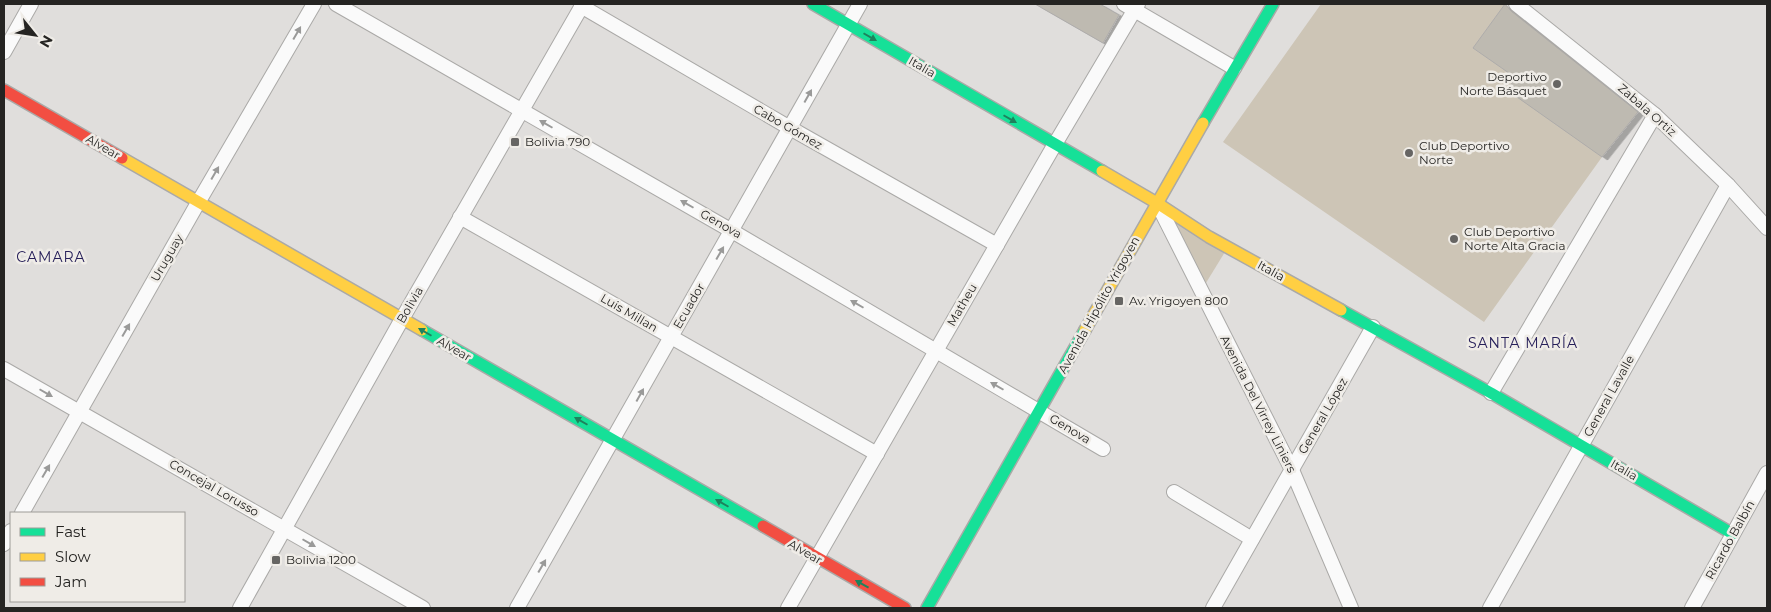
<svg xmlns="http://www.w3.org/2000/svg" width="1771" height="612" viewBox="0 0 1771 612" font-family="Montserrat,sans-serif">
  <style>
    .green { fill: #cdc5b6 }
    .building { fill: #bebab1; stroke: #aeacab; filter: url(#shadow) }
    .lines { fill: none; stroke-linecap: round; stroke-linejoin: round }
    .street-casing { stroke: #aaa9a7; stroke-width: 16 }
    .fast-casing { stroke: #aaa9a7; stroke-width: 14 }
    .slow-casing { stroke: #aaa9a7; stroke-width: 14 }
    .jam-casing { stroke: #aaa9a7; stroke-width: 14 }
    .street { stroke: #fafafa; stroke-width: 14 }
    .fast { stroke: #16e098; stroke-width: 11 }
    .slow { stroke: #ffcf43; stroke-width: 11 }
    .jam { stroke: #f24e42; stroke-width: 11 }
    .oneway { fill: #9a9a99 }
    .oneway2 { fill: #1e825d }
    .poi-dot { fill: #666563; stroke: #efece7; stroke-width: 2 }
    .labels { text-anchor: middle; stroke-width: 5; stroke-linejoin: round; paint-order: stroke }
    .street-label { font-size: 12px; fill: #252422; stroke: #efece7 }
    .poi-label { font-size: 12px; fill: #252422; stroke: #efece7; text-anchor: start }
    .neighbourhood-label { font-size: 14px; letter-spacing: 1px; fill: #27205a; stroke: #efece7 }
  </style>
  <defs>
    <filter id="shadow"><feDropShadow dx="5.5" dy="3" stdDeviation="0" flood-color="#0004"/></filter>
  </defs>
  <rect width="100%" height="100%" fill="#e0dedc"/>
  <!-- green -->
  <g class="green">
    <path d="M 1321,4 L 1505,4 L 1638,112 L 1602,157 L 1484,322 L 1223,142 Z"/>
    <path d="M 1167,210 L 1228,247 L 1201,291 Z"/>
  </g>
  <!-- building -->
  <g class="building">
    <path d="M 1035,4 L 1100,4 L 1119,15 L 1103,43 Z"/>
    <path d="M 1505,4 L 1511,11 L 1638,112 L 1602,157 L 1507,90 L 1516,78 L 1473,48 Z"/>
  </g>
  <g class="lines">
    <!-- street casing -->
    <g class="street-casing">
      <g id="street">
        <path d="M 336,4 L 732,231 L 1103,449"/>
        <path d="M 1124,4 L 1234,68"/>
        <path d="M 1516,4 L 1655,115 L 1728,185 L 1767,228"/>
        <path d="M 581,6 L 790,128 L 997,245"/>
        <path d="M 4,52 L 31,4"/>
        <path d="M 1157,203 L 1292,470 L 1351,608"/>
        <path d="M 460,217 L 877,454"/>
        <path d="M 4,369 L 423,608"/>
        <path d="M 1491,393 L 1655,115"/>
        <path d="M 1174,492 L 1252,539"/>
        <path d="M 22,513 L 199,201 L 314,4"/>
        <path d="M 4,544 L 11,531"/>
        <path d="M 240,608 L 402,319 L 583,4"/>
        <path d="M 517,608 L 860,4"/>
        <path d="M 788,608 L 1055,144 L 1138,4"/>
        <path d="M 1213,608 L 1373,327"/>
        <path d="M 1490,608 L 1728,185"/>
        <path d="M 1692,608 L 1767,473"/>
      </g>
    </g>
    <!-- fast casing -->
    <g class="fast-casing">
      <g id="fast">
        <path d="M 813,4 L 1102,171"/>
        <path d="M 1203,123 L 1273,4"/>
        <path d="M 1341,310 L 1491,393 L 1733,534"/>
        <path d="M 422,330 L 763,526"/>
        <path d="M 927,608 L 1085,330"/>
      </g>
    </g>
    <!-- slow casing -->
    <g class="slow-casing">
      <g id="slow">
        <path d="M 122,158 L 422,330"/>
        <path d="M 1102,171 L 1157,203 L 1209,237 L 1341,310"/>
        <path d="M 1085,330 L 1203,123"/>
      </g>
    </g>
    <!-- jam casing -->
    <g class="jam-casing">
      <g id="jam">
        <path d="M 4,90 L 122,158"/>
        <path d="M 763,526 L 905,608"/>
      </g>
    </g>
    <!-- street -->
    <use href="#street" class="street"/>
    <!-- fast -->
    <use href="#fast" class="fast"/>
    <!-- slow -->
    <use href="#slow" class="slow"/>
    <!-- jam -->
    <use href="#jam" class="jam"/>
  </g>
  <!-- one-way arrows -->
  <defs><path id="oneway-solid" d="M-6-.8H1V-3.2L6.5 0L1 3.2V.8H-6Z" transform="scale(1.25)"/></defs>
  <g class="oneway">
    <use href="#oneway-solid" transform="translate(297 33) rotate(-60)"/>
    <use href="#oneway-solid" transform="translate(808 96) rotate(-61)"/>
    <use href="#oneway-solid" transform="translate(546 124) rotate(-150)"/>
    <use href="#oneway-solid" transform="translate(215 173) rotate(-60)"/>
    <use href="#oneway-solid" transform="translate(687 204) rotate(-150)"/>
    <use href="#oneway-solid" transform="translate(720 253) rotate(-60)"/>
    <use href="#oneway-solid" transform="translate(857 304) rotate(-150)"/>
    <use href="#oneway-solid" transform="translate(126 330) rotate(-60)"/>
    <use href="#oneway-solid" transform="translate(997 386) rotate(-150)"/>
    <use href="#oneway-solid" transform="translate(46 393) rotate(30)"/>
    <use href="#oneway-solid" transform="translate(640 395) rotate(-61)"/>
    <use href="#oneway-solid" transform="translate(46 471) rotate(-60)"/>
    <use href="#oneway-solid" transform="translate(309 543) rotate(30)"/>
    <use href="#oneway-solid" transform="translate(542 566) rotate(-60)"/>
  </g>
  <g class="oneway2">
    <use href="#oneway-solid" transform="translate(870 37) rotate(30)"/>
    <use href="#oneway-solid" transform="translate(1010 119) rotate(30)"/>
    <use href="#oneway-solid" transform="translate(425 332) rotate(-150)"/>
    <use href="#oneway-solid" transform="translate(581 421) rotate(-150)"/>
    <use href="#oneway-solid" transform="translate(722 503) rotate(-150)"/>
    <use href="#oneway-solid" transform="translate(862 584) rotate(-151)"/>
  </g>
  <!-- markers -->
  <g class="poi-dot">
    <circle cx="1557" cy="84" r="5"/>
    <rect x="510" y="137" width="10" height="10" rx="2.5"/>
    <circle cx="1409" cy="153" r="5"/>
    <circle cx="1454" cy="239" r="5"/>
    <rect x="1114" y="296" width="10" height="10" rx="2.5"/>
    <rect x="271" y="555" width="10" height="10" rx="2.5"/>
  </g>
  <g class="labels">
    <!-- street labels -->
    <g class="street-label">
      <text transform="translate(922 67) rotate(30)" y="4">Italia</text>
      <text transform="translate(1647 110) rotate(41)" y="4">Zabala Ortiz</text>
      <text transform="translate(788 127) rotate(30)" y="4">Cabo Gómez</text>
      <text transform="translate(103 147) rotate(30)" y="4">Alvear</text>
      <text transform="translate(721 224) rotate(30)" y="4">Genova</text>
      <text transform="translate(167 258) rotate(-60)" y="4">Uruguay</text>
      <text transform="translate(1271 271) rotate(29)" y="4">Italia</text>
      <text transform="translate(410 305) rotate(-60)" y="4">Bolivia</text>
      <text transform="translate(962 305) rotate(-60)" y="4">Matheu</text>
      <text transform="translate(1099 305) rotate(-61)" y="4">Avenida Hipólito Yrigoyen</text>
      <text transform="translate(689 306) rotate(-60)" y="4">Ecuador</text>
      <text transform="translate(629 313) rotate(30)" y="4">Luis Millan</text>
      <text transform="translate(454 349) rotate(30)" y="4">Alvear</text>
      <text transform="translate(1609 396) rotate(-61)" y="4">General Lavalle</text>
      <text transform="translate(1258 404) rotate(63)" y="4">Avenida Del Virrey Liniers</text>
      <text transform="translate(1323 416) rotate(-60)" y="4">General López</text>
      <text transform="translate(1070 429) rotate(31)" y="4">Genova</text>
      <text transform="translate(1624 470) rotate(30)" y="4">Italia</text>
      <text transform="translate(214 488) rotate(30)" y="4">Concejal Lorusso</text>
      <text transform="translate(1730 540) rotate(-61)" y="4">Ricardo Balbín</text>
      <text transform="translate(805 552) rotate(30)" y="4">Alvear</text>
    </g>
    <!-- poi labels -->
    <g class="poi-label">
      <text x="1547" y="81" text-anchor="end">Deportivo<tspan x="1547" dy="14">Norte Básquet</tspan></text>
      <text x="525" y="146">Bolivia 790</text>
      <text x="1419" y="150">Club Deportivo<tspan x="1419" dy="14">Norte</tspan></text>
      <text x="1464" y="236">Club Deportivo<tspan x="1464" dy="14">Norte Alta Gracia</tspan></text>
      <text x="1129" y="305">Av. Yrigoyen 800</text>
      <text x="286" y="564">Bolivia 1200</text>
    </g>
    <!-- neighbourhood labels -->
    <g class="neighbourhood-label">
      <text x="51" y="262">CAMARA</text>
      <text x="1523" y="348">SANTA MARÍA</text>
    </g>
  </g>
  <!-- border -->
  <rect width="1771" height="612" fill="none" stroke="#252422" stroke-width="10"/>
  <!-- legend -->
  <rect x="10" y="512" width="175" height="90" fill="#efece7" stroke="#9e9c98"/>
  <rect x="20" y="528" width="25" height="8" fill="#16e098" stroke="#9e9c98"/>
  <text x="55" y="537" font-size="15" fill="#252422">Fast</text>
  <rect x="20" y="553" width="25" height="8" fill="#ffcf43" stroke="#9e9c98"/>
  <text x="55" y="562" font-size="15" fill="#252422">Slow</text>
  <rect x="20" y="578" width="25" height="8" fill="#f24e42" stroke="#9e9c98"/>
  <text x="55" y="587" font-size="15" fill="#252422">Jam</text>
  <!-- north arrow -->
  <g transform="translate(35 35) rotate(120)" stroke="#efece7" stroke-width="4" paint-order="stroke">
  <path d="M0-4L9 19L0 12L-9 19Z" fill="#252422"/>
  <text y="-8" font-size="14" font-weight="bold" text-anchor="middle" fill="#252422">N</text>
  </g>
</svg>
